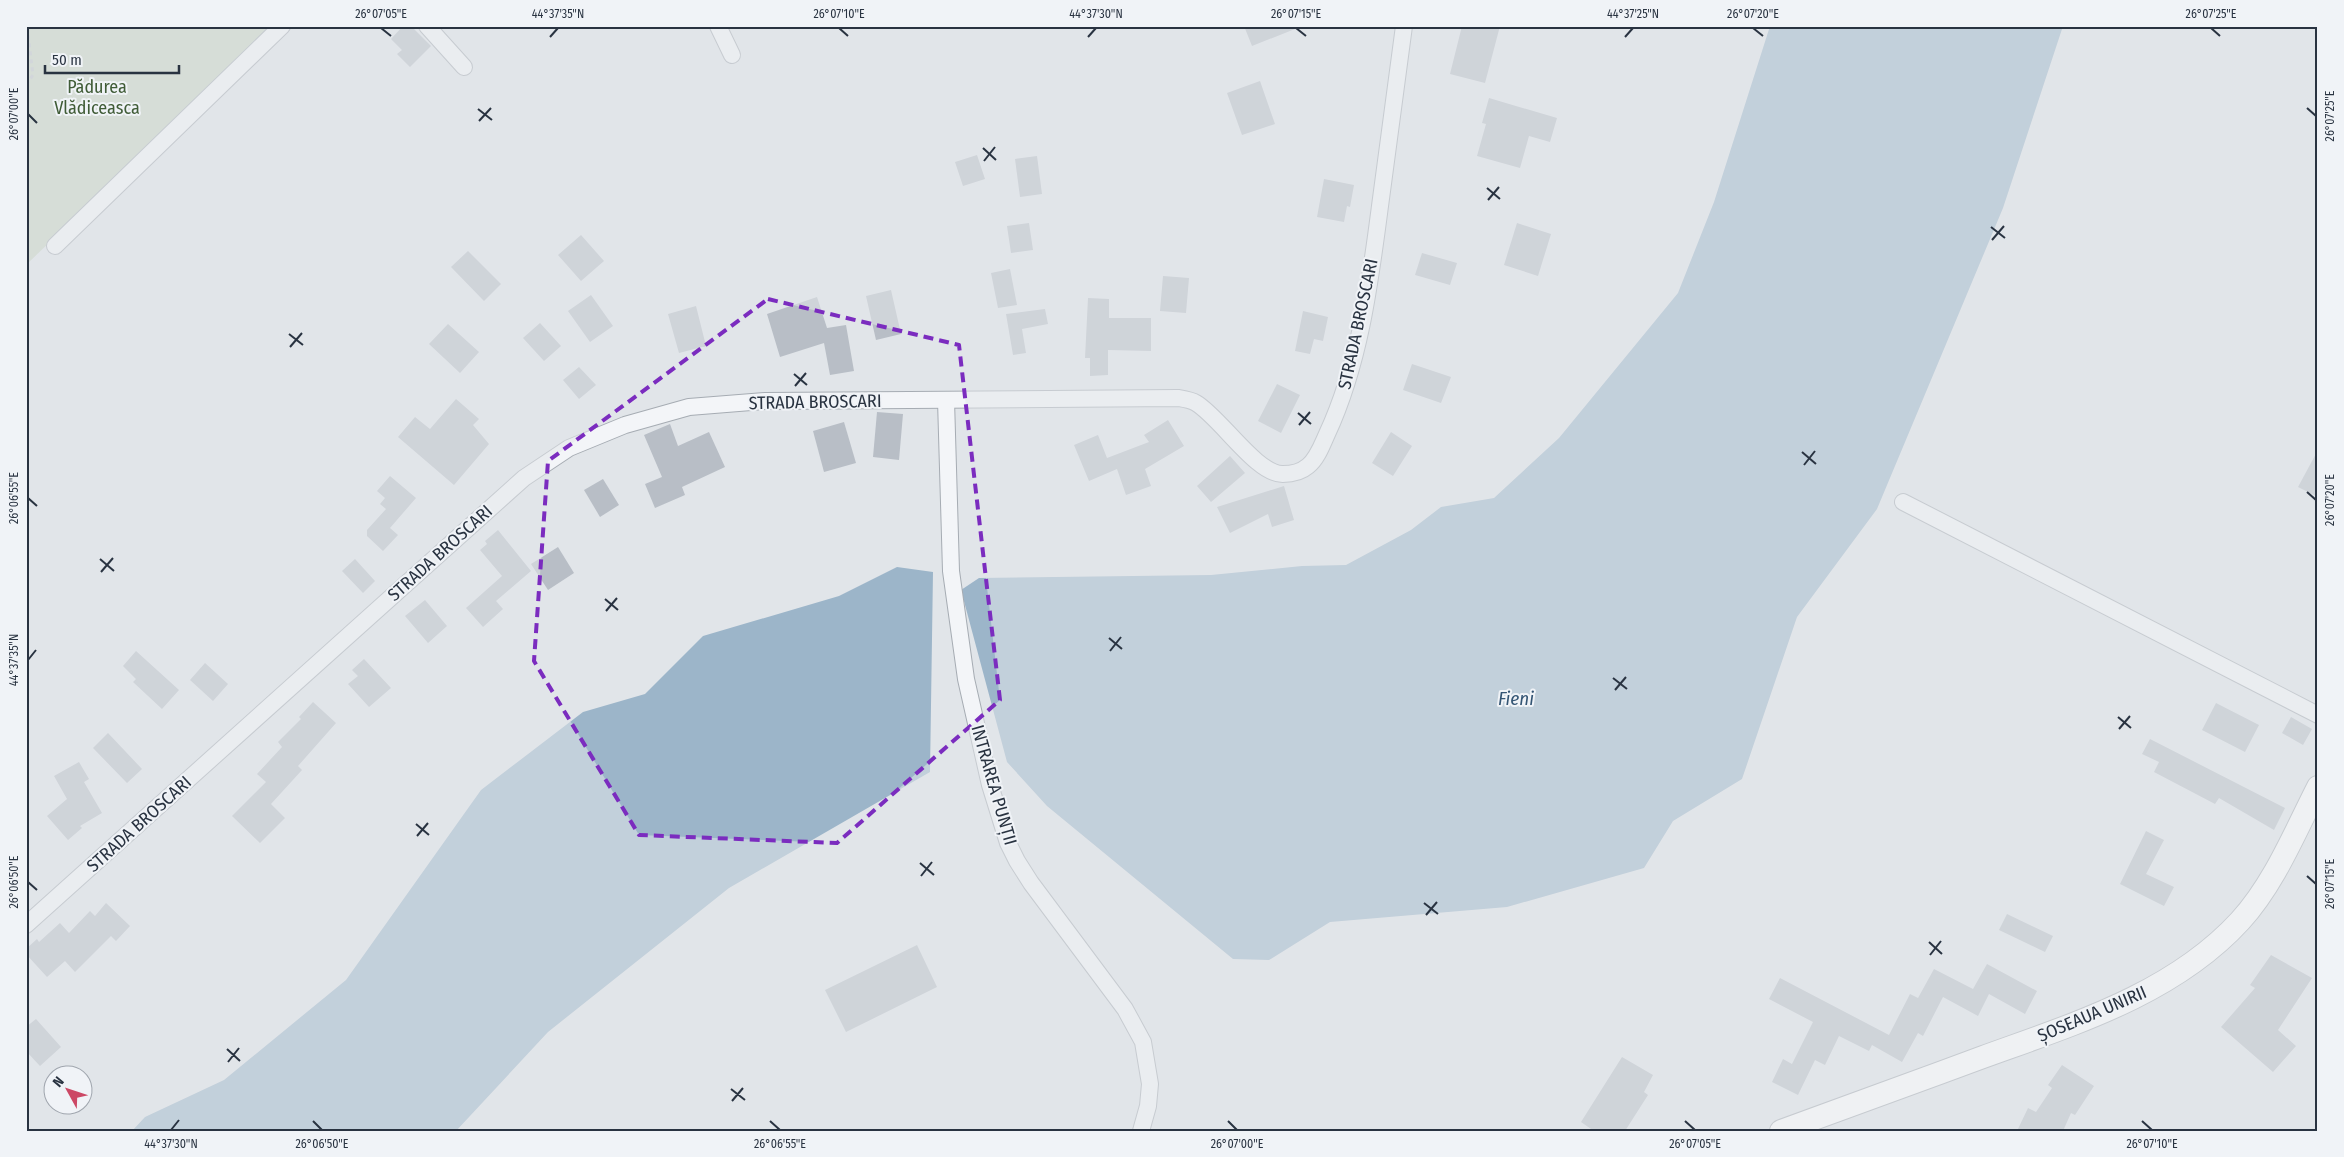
<svg xmlns="http://www.w3.org/2000/svg" width="2344" height="1157" viewBox="0 0 2344 1157" font-family="'Fira Sans Condensed',sans-serif">
  <style>
    .green { fill: #c7d3c2 }
    .water { fill: #9cb5c9 }
    .building { fill: #b8bec6 }
    .lines { fill: none; stroke-linecap: round; stroke-linejoin: round }
    .street-casing { stroke: #a6acb3; stroke-width: 18 }
    .secondary-casing { stroke: #a6acb3; stroke-width: 24 }
    .path { stroke: #bec3c8; stroke-width: 3; stroke-dasharray: 4 4; stroke-linecap: butt }
    .street { stroke: #f3f5f8; stroke-width: 16 }
    .secondary { stroke: #fff; stroke-width: 22 }
    .marked { fill: none; stroke: #7b2cbf; stroke-width: 4; stroke-dasharray: 10 6; stroke-linejoin: round }
    .ticks { fill: none; stroke: #293341; stroke-width: 2 }
    .labels { text-anchor: middle; stroke-width: 4; stroke-linejoin: round; paint-order: stroke }
    .park-label { font-size: 18px; fill: #405c37; stroke: #f0f3f7 }
    .street-label { font-size: 18px; fill: #293341; stroke: #f0f3f7 }
    .water-label { font-size: 19px; font-style: italic; fill: #345574; stroke: #f0f3f7 }
    .neatline { fill: none; stroke: #293341; stroke-width: 2 }
    .ticks-label { font-size: 12px; text-anchor: middle; fill: #293341 }
  </style>
  <rect width="100%" height="100%" fill="#e1e5e9"/>
  <!-- green -->
  <path class="green" d="M 26,26 L 274,26 L 26,265 Z"/>
  <!-- water -->
  <g class="water">
    <path d="M 1770,26 L 2063,26 L 2003,208 L 1877,509 L 1797,617 L 1742,779 L 1673,821 L 1644,868 L 1507,907 L 1330,922 L 1269,960 L 1233,959 L 1047,806 L 1007,762 L 961,590 L 979,578 L 1211,575 L 1302,566 L 1346,565 L 1411,530 L 1441,507 L 1494,498 L 1559,438 L 1678,293 L 1714,202 Z"/>
    <path d="M 897,567 L 933,572 L 930,772 L 729,888 L 548,1032 L 456,1131 L 132,1131 L 145,1117 L 224,1080 L 346,980 L 481,790 L 583,712 L 645,694 L 703,636 L 839,596 Z"/>
  </g>
  <!-- building -->
  <g class="building">
    <path d="M 403,26 L 411,26 L 431,46 L 410,67 L 397,54 L 402,50 L 391,39 Z"/>
    <path d="M 1244,26 L 1299,26 L 1300,27 L 1252,46 Z"/>
    <path d="M 1462,26 L 1500,26 L 1485,83 L 1450,74 Z"/>
    <path d="M 1260,81 L 1275,124 L 1242,135 L 1227,93 Z"/>
    <path d="M 1489,98 L 1557,118 L 1550,142 L 1529,136 L 1520,168 L 1477,156 L 1486,124 L 1482,123 Z"/>
    <path d="M 977,155 L 985,179 L 963,186 L 955,162 Z"/>
    <path d="M 1037,156 L 1042,194 L 1020,197 L 1015,159 Z"/>
    <path d="M 1324,179 L 1354,185 L 1350,207 L 1347,206 L 1344,222 L 1317,217 Z"/>
    <path d="M 1029,223 L 1033,250 L 1011,253 L 1007,226 Z"/>
    <path d="M 1517,223 L 1551,234 L 1538,276 L 1504,265 Z"/>
    <path d="M 581,235 L 604,261 L 581,281 L 558,255 Z"/>
    <path d="M 468,251 L 501,284 L 484,301 L 451,267 Z"/>
    <path d="M 1422,253 L 1457,263 L 1450,285 L 1415,275 Z"/>
    <path d="M 1010,269 L 1017,305 L 998,308 L 991,273 Z"/>
    <path d="M 1163,276 L 1189,278 L 1186,313 L 1160,311 Z"/>
    <path d="M 891,290 L 901,334 L 876,340 L 866,296 Z"/>
    <path d="M 591,295 L 613,326 L 590,342 L 568,311 Z"/>
    <path d="M 817,297 L 827,328 L 846,325 L 854,371 L 830,375 L 824,343 L 780,357 L 767,314 Z"/>
    <path d="M 1088,298 L 1109,299 L 1109,318 L 1151,318 L 1151,351 L 1108,350 L 1108,375 L 1090,376 L 1090,358 L 1085,358 Z"/>
    <path d="M 696,306 L 706,346 L 679,353 L 668,314 Z"/>
    <path d="M 1045,309 L 1048,324 L 1022,329 L 1026,353 L 1013,355 L 1006,314 Z"/>
    <path d="M 1303,311 L 1328,317 L 1323,341 L 1314,339 L 1310,354 L 1295,351 Z"/>
    <path d="M 540,323 L 561,346 L 544,361 L 523,338 Z"/>
    <path d="M 448,324 L 479,352 L 460,373 L 429,344 Z"/>
    <path d="M 1412,364 L 1451,377 L 1441,403 L 1403,390 Z"/>
    <path d="M 579,367 L 596,385 L 579,399 L 563,380 Z"/>
    <path d="M 1277,384 L 1300,395 L 1281,433 L 1258,421 Z"/>
    <path d="M 456,399 L 479,419 L 473,425 L 489,444 L 454,485 L 398,437 L 415,417 L 430,429 Z"/>
    <path d="M 877,412 L 903,414 L 899,460 L 873,457 Z"/>
    <path d="M 1168,420 L 1184,446 L 1145,469 L 1151,486 L 1126,495 L 1117,469 L 1089,481 L 1074,445 L 1098,435 L 1107,458 L 1149,442 L 1144,435 Z"/>
    <path d="M 844,422 L 856,463 L 824,472 L 813,431 Z"/>
    <path d="M 670,424 L 678,446 L 709,432 L 725,467 L 682,487 L 685,495 L 655,508 L 645,484 L 662,477 L 644,435 Z"/>
    <path d="M 1391,432 L 1412,446 L 1393,476 L 1372,463 Z"/>
    <path d="M 2318,450 L 2318,497 L 2298,487 Z"/>
    <path d="M 1230,456 L 1245,473 L 1211,502 L 1197,486 Z"/>
    <path d="M 390,476 L 416,498 L 390,528 L 398,535 L 383,551 L 367,536 L 367,530 L 386,509 L 380,504 L 385,498 L 377,491 Z"/>
    <path d="M 603,479 L 619,505 L 600,517 L 584,490 Z"/>
    <path d="M 1284,486 L 1294,520 L 1272,527 L 1268,514 L 1230,533 L 1217,507 Z"/>
    <path d="M 498,530 L 531,571 L 496,601 L 503,609 L 483,627 L 466,608 L 502,576 L 480,550 L 487,544 L 485,541 Z"/>
    <path d="M 558,547 L 574,573 L 548,590 L 531,564 Z"/>
    <path d="M 355,559 L 375,581 L 363,593 L 342,571 Z"/>
    <path d="M 425,600 L 447,626 L 428,643 L 405,616 Z"/>
    <path d="M 136,651 L 179,690 L 162,709 L 133,682 L 136,679 L 123,666 Z"/>
    <path d="M 364,659 L 391,688 L 369,707 L 348,684 L 358,676 L 352,670 Z"/>
    <path d="M 205,663 L 228,684 L 213,701 L 190,680 Z"/>
    <path d="M 313,702 L 336,723 L 298,766 L 302,770 L 271,804 L 285,818 L 260,843 L 232,816 L 266,782 L 257,774 L 282,747 L 278,742 L 301,719 L 299,717 Z"/>
    <path d="M 2216,703 L 2259,725 L 2245,752 L 2202,730 Z"/>
    <path d="M 2291,717 L 2312,729 L 2303,745 L 2282,733 Z"/>
    <path d="M 108,733 L 142,769 L 127,783 L 93,748 Z"/>
    <path d="M 2150,739 L 2285,808 L 2274,830 L 2219,798 L 2215,804 L 2154,772 L 2159,762 L 2142,754 Z"/>
    <path d="M 79,762 L 89,779 L 84,782 L 102,813 L 80,826 L 82,828 L 68,840 L 47,816 L 67,799 L 54,776 Z"/>
    <path d="M 2146,831 L 2164,840 L 2146,874 L 2174,887 L 2164,906 L 2120,884 Z"/>
    <path d="M 106,903 L 130,926 L 116,941 L 111,936 L 75,972 L 65,961 L 47,977 L 26,954 L 26,949 L 37,939 L 39,942 L 60,923 L 69,933 L 90,911 L 95,916 Z"/>
    <path d="M 2007,914 L 2053,936 L 2045,952 L 1999,930 Z"/>
    <path d="M 917,945 L 937,987 L 846,1032 L 825,990 Z"/>
    <path d="M 2271,955 L 2312,978 L 2278,1030 L 2296,1046 L 2273,1072 L 2221,1027 L 2255,988 L 2250,985 Z"/>
    <path d="M 1987,964 L 2037,991 L 2025,1014 L 1989,994 L 1978,1016 L 1943,997 L 1923,1036 L 1918,1033 L 1902,1062 L 1872,1045 L 1869,1051 L 1839,1036 L 1825,1065 L 1815,1060 L 1798,1095 L 1772,1082 L 1783,1059 L 1792,1064 L 1813,1022 L 1769,999 L 1780,978 L 1889,1035 L 1910,994 L 1918,998 L 1934,969 L 1973,989 Z"/>
    <path d="M 36,1019 L 61,1047 L 40,1066 L 26,1051 L 26,1027 Z"/>
    <path d="M 1622,1057 L 1653,1075 L 1644,1092 L 1648,1095 L 1625,1131 L 1594,1131 L 1581,1122 Z"/>
    <path d="M 2062,1065 L 2094,1086 L 2075,1115 L 2071,1113 L 2063,1131 L 2017,1131 L 2028,1108 L 2036,1112 L 2052,1088 L 2048,1085 Z"/>
  </g>
  <g class="lines">
    <!-- street casing -->
    <g class="street-casing">
      <g id="street">
        <path d="M 427,26 L 464,67"/>
        <path d="M 718,26 L 732,55"/>
        <path d="M 55,246 L 282,26"/>
        <path d="M 946,400 L 951,571 L 966,679 L 990,785 L 1008,843 L 1017,861 L 1031,883 L 1125,1009 L 1143,1042 L 1150,1084 L 1148,1106 L 1141,1131"/>
        <path d="M 1903,502 L 2318,715"/>
        <path d="M 26,925 L 524,478 L 569,448 L 625,425 L 689,407 L 765,401 L 1178,398 C 1184,399 1191,400 1196,403 C 1220,417 1257,475 1283,474 C 1291,474 1301,472 1308,466 C 1317,459 1322,445 1327,434 C 1360,363 1370,283 1380,206 C 1388,146 1396,86 1404,26"/>
      </g>
    </g>
    <!-- secondary casing -->
    <g class="secondary-casing">
      <path id="secondary" d="M 1781,1131 C 1849,1106 1916,1082 1983,1057 C 2074,1024 2173,994 2240,921 C 2274,884 2295,832 2318,787"/>
    </g>
    <!-- path -->
    <path class="path" d="M 26,85 L 33,75 L 27,26"/>
    <!-- street -->
    <use href="#street" class="street"/>
    <!-- secondary -->
    <use href="#secondary" class="secondary"/>
  </g>
  <!-- marked area -->
  <path d="M0 0H2344V1157H0ZM 768,299 L 959,345 L 1000,700 L 837,843 L 639,835 L 534,661 L 548,461 Z" fill="#e1e5e9" fill-opacity=".55" fill-rule="evenodd"/>
  <path class="marked" d="M 768,299 L 959,345 L 1000,700 L 837,843 L 639,835 L 534,661 L 548,461 Z"/>
  <!-- ticks -->
  <path class="ticks" d="M 381,28 L 391,36M 839,28 L 848,36M 1296,28 L 1306,36M 1753,28 L 1763,36M 2211,28 L 2220,36M 550,37 L 558,28M 1088,37 L 1096,28M 1625,37 L 1633,28M 2307,108 L 2316,116M 478,109 L 492,120M 28,114 L 37,123M 479,121 L 491,108M 983,148 L 996,160M 984,161 L 995,147M 1487,188 L 1500,199M 1488,200 L 1499,187M 1991,227 L 2005,238M 1992,240 L 2004,226M 289,334 L 303,345M 290,347 L 302,333M 794,374 L 807,385M 795,386 L 806,373M 1298,413 L 1311,424M 1299,425 L 1310,412M 1802,452 L 1816,464M 1804,465 L 1815,451M 2307,492 L 2316,500M 28,498 L 37,506M 100,559 L 114,571M 101,572 L 113,558M 605,599 L 618,610M 606,611 L 617,598M 1109,638 L 1122,649M 1110,651 L 1121,637M 28,660 L 36,650M 1613,678 L 1627,689M 1615,690 L 1626,677M 2118,717 L 2131,728M 2119,729 L 2130,716M 416,824 L 429,835M 417,836 L 428,823M 920,863 L 934,875M 921,876 L 932,862M 2307,876 L 2316,884M 28,882 L 37,890M 1424,903 L 1438,914M 1426,915 L 1437,902M 1929,942 L 1942,954M 1930,955 L 1941,941M 227,1049 L 240,1061M 228,1062 L 239,1048M 731,1089 L 745,1100M 732,1101 L 743,1088M 313,1121 L 322,1130M 770,1121 L 780,1130M 1228,1121 L 1237,1130M 1685,1121 L 1695,1130M 2142,1121 L 2152,1130M 171,1130 L 179,1120"/>
  <g class="labels">
    <!-- park labels -->
    <g class="park-label">
      <text x="97" y="93">Pădurea<tspan x="97" dy="21">Vlădiceasca</tspan></text>
    </g>
    <!-- street labels -->
    <g class="street-label">
      <text transform="translate(1358 324) rotate(-78)" y="6">STRADA BROSCARI</text>
      <text transform="translate(815 402) rotate(-1)" y="6">STRADA BROSCARI</text>
      <text transform="translate(440 553) rotate(-42)" y="6">STRADA BROSCARI</text>
      <text transform="translate(994 785) rotate(74)" y="6">INTRAREA PUNȚII</text>
      <text transform="translate(139 824) rotate(-42)" y="6">STRADA BROSCARI</text>
      <text transform="translate(2092 1014) rotate(-23)" y="6">ȘOSEAUA UNIRII</text>
    </g>
    <!-- water labels -->
    <g class="water-label">
      <text x="1516" y="705">Fieni</text>
    </g>
  </g>
  <!-- border -->
  <rect width="2344" height="1157" fill="none" stroke="#f0f3f7" stroke-width="55"/>
  <!-- north arrow -->
  <g transform="translate(68 1090) rotate(310)"><circle r="24" fill="#f0f3f7" stroke="#a0a6ae"/>
  <path d="M0-4L9 19L0 12L-9 19Z" fill="#cc4865"/>
  <text y="-8" font-size="14" font-weight="bold" text-anchor="middle" fill="#293341">N</text>
  </g>
  <!-- scale -->
  <path d="M45 65v8h134v-8" fill="none" stroke="#293341" stroke-width="2.5"/>
  <text x="52" y="65" font-size="15" fill="#293341" stroke="#f0f3f7" stroke-width="4" paint-order="stroke">50 m</text>
  <rect x="28" y="28" width="2288" height="1102" class="neatline"/>
  <g class="ticks-label">
    <text x="381" y="18">26°07'05"E</text>
    <text x="558" y="18">44°37'35"N</text>
    <text x="839" y="18">26°07'10"E</text>
    <text x="1096" y="18">44°37'30"N</text>
    <text x="1296" y="18">26°07'15"E</text>
    <text x="1633" y="18">44°37'25"N</text>
    <text x="1753" y="18">26°07'20"E</text>
    <text x="2211" y="18">26°07'25"E</text>
    <text transform="translate(14 114) rotate(-90)" y="4">26°07'00"E</text>
    <text transform="translate(2330 116) rotate(-90)" y="4">26°07'25"E</text>
    <text transform="translate(14 498) rotate(-90)" y="4">26°06'55"E</text>
    <text transform="translate(2330 500) rotate(-90)" y="4">26°07'20"E</text>
    <text transform="translate(14 660) rotate(-90)" y="4">44°37'35"N</text>
    <text transform="translate(14 882) rotate(-90)" y="4">26°06'50"E</text>
    <text transform="translate(2330 884) rotate(-90)" y="4">26°07'15"E</text>
    <text x="171" y="1148">44°37'30"N</text>
    <text x="322" y="1148">26°06'50"E</text>
    <text x="780" y="1148">26°06'55"E</text>
    <text x="1237" y="1148">26°07'00"E</text>
    <text x="1695" y="1148">26°07'05"E</text>
    <text x="2152" y="1148">26°07'10"E</text>
  </g>
</svg>
